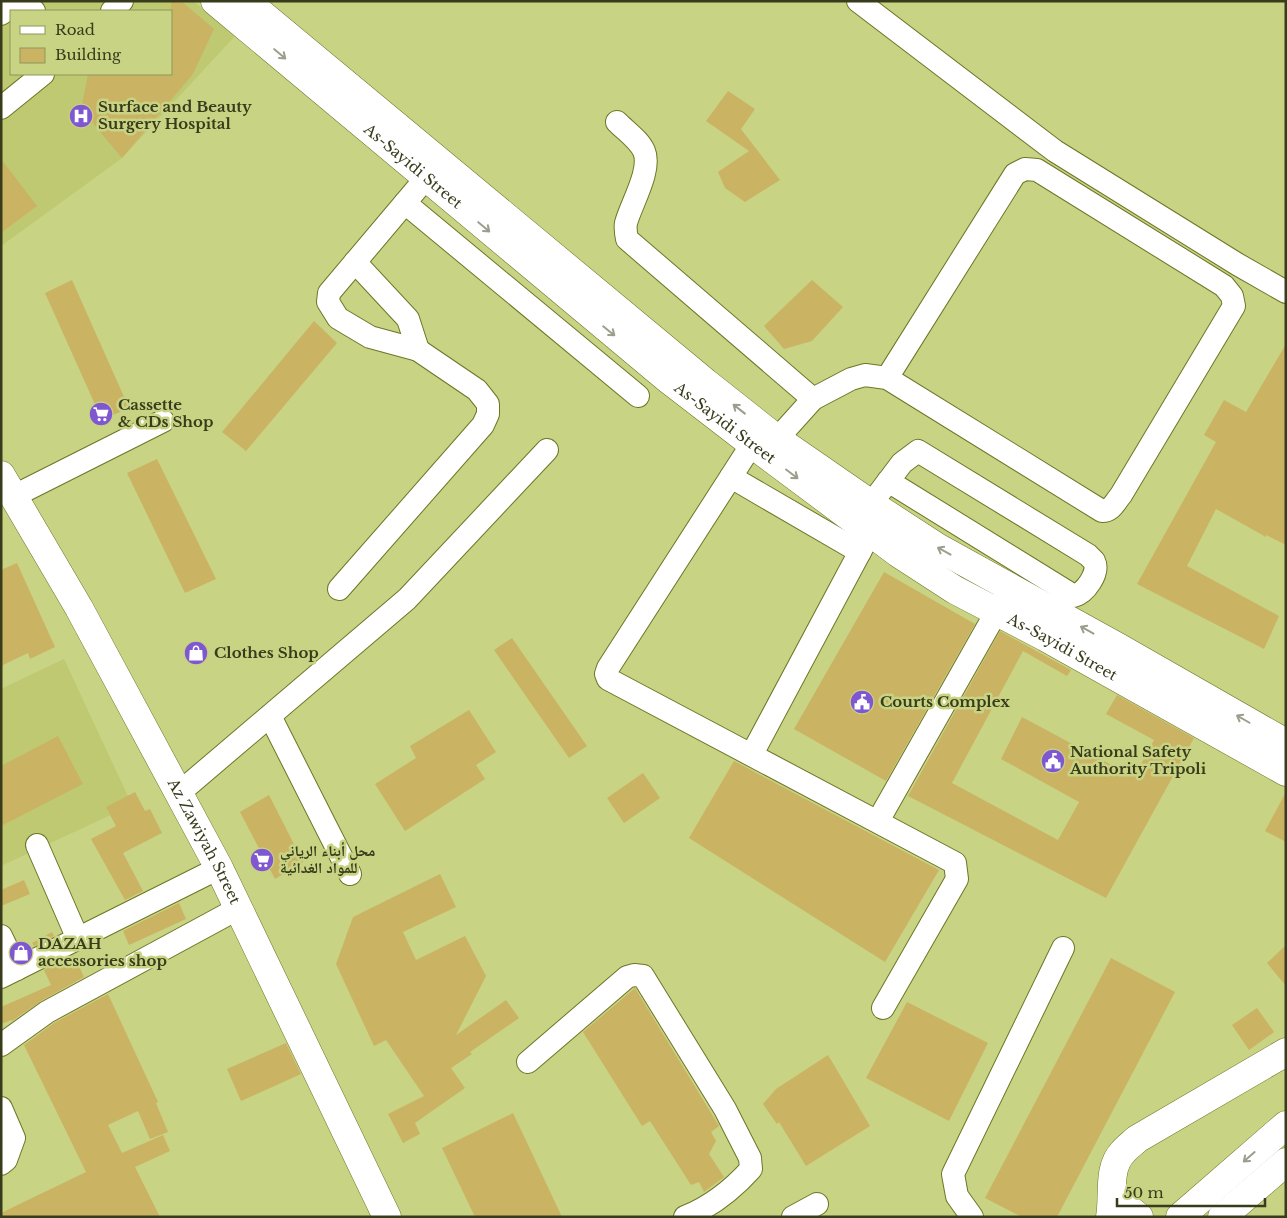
<svg xmlns="http://www.w3.org/2000/svg" width="1287" height="1218" viewBox="0 0 1287 1218" font-family="'Libre Baskerville','Noto Naskh Arabic',serif">
  <style>
    .built { fill: #bec972; fill-rule: evenodd }
    .building { fill: #cab464 }
    .lines { fill: none; stroke-linecap: round; stroke-linejoin: round }
    .minor-casing { stroke: #6e7626; stroke-width: 24 }
    .major-casing { stroke: #6e7626; stroke-width: 29 }
    .minor { stroke: #fff; stroke-width: 22 }
    .major { stroke: #fff; stroke-width: 28 }
    .oneway { stroke: #9c9e8d }
    .labels { text-anchor: middle; stroke-width: 5; stroke-linejoin: round; paint-order: stroke }
    .poi-label { font-size: 15px; font-weight: bold; fill: #383c1b; stroke: #c8d383; text-anchor: start }
    .street-label { font-size: 15px; fill: #383c1b; stroke: #c8d383 }
  </style>
  <rect width="100%" height="100%" fill="#c8d383"/>
  <!-- built -->
  <g class="built">
    <path d="M 1,1 L 193,1 L 235,36 L 122,158 L 1,246 ZM 11,11 L 171,11 L 171,74 L 11,74 Z"/>
    <path d="M 64,659 L 132,805 L 1,866 L 1,689 Z"/>
  </g>
  <!-- building -->
  <g class="building">
    <path d="M 171,1 L 181,1 L 214,29 L 193,74 L 122,158 L 81,109 L 88,74 L 171,74 Z"/>
    <path d="M 728,91 L 755,109 L 741,129 L 780,180 L 745,202 L 725,188 L 718,172 L 749,151 L 706,121 Z"/>
    <path d="M 1,159 L 37,206 L 1,233 Z"/>
    <path d="M 72,280 L 129,408 L 102,420 L 45,293 Z"/>
    <path d="M 812,280 L 843,307 L 812,341 L 784,349 L 764,326 Z"/>
    <path d="M 314,321 L 337,343 L 246,451 L 222,432 Z"/>
    <path d="M 1286,344 L 1286,545 L 1266,535 L 1266,537 L 1216,509 L 1187,566 L 1279,616 L 1264,649 L 1137,584 L 1216,442 L 1204,435 L 1224,400 L 1246,412 Z"/>
    <path d="M 157,459 L 216,579 L 185,593 L 127,473 Z"/>
    <path d="M 17,563 L 55,647 L 30,659 L 28,653 L 1,666 L 1,570 Z"/>
    <path d="M 884,572 L 975,624 L 886,781 L 794,729 Z"/>
    <path d="M 1000,631 L 1071,670 L 1067,676 L 1023,651 L 952,783 L 1058,840 L 1079,802 L 1001,759 L 1022,717 L 1134,777 L 1154,740 L 1106,714 L 1117,695 L 1194,738 L 1106,898 L 908,796 Z"/>
    <path d="M 512,638 L 587,746 L 569,758 L 494,650 Z"/>
    <path d="M 469,710 L 496,752 L 476,765 L 485,779 L 405,831 L 375,784 L 416,758 L 410,746 Z"/>
    <path d="M 58,736 L 83,784 L 1,826 L 1,766 Z"/>
    <path d="M 734,761 L 939,870 L 885,962 L 689,838 Z"/>
    <path d="M 643,773 L 660,798 L 624,823 L 607,798 Z"/>
    <path d="M 135,792 L 145,811 L 150,809 L 162,833 L 123,853 L 143,891 L 125,900 L 91,839 L 116,826 L 106,807 Z"/>
    <path d="M 1286,792 L 1286,842 L 1265,831 Z"/>
    <path d="M 269,795 L 303,862 L 275,879 L 240,812 Z"/>
    <path d="M 440,874 L 456,907 L 403,932 L 416,960 L 465,936 L 486,976 L 456,1035 L 506,1000 L 519,1018 L 470,1052 L 472,1054 L 451,1068 L 465,1088 L 415,1123 L 420,1134 L 403,1143 L 388,1114 L 424,1096 L 386,1040 L 374,1046 L 336,964 L 353,917 Z"/>
    <path d="M 24,880 L 30,894 L 1,906 L 1,890 Z"/>
    <path d="M 179,903 L 186,919 L 129,945 L 123,931 Z"/>
    <path d="M 52,932 L 54,936 L 34,946 L 32,943 Z"/>
    <path d="M 1286,945 L 1286,986 L 1267,963 Z"/>
    <path d="M 74,955 L 84,977 L 41,1001 L 12,1021 L 11,1020 L 1,1024 L 1,1007 L 51,985 L 44,970 Z"/>
    <path d="M 1111,958 L 1175,992 L 1057,1217 L 1022,1217 L 985,1198 Z"/>
    <path d="M 635,988 L 719,1126 L 711,1132 L 716,1141 L 709,1154 L 724,1177 L 704,1192 L 699,1182 L 691,1185 L 650,1121 L 642,1126 L 583,1032 Z"/>
    <path d="M 108,994 L 158,1102 L 156,1103 L 168,1132 L 150,1139 L 138,1111 L 108,1125 L 122,1153 L 163,1135 L 170,1151 L 135,1167 L 160,1217 L 1,1217 L 1,1213 L 86,1172 L 24,1045 L 54,1023 Z"/>
    <path d="M 907,1002 L 988,1043 L 949,1121 L 866,1078 Z"/>
    <path d="M 1257,1008 L 1274,1032 L 1249,1050 L 1232,1025 Z"/>
    <path d="M 286,1043 L 301,1074 L 241,1101 L 227,1069 Z"/>
    <path d="M 828,1055 L 870,1126 L 806,1166 L 779,1122 L 777,1124 L 763,1104 L 776,1089 Z"/>
    <path d="M 513,1113 L 562,1217 L 475,1217 L 442,1148 Z"/>
  </g>
  <g class="lines">
    <!-- minor casing -->
    <g class="minor-casing">
      <g id="minor">
        <path d="M 858,1 L 1055,151 L 1237,264 L 1286,292"/>
        <path d="M 112,11 L 122,1"/>
        <path d="M 1,14 C 16,2 19,0 34,11"/>
        <path d="M 1,108 L 43,74"/>
        <path d="M 617,122 C 626,131 639,140 644,151 C 652,170 631,204 626,223 C 625,228 626,234 627,239 L 813,399"/>
        <path d="M 405,203 L 638,396"/>
        <path d="M 355,262 L 408,319 L 418,350"/>
        <path d="M 731,477 L 860,552"/>
        <path d="M 14,496 L 163,421"/>
        <path d="M 871,504 L 902,463 L 918,451 L 1088,555 C 1090,557 1092,559 1094,561 C 1100,573 1085,593 1074,596 L 888,481"/>
        <path d="M 339,589 L 483,425 L 488,414 L 488,404 L 477,390 L 418,350 L 370,337 L 338,318 L 328,302 L 329,293 L 426,178"/>
        <path d="M 270,716 L 350,874"/>
        <path d="M 752,754 L 870,533"/>
        <path d="M 179,793 L 407,599 L 547,450"/>
        <path d="M 878,821 L 1010,588"/>
        <path d="M 37,845 L 78,939"/>
        <path d="M 1,936 L 17,969"/>
        <path d="M 1,977 L 219,868"/>
        <path d="M 883,1008 L 957,879 L 955,863 L 608,679 L 606,674 L 608,668 L 752,444 L 777,439 L 813,399 L 851,379 L 865,375 L 887,378 L 1102,511 C 1112,511 1115,502 1121,495 L 1234,306 L 1232,296 L 1224,286 L 1037,170 L 1025,169 L 1015,174 L 887,378"/>
        <path d="M 1,1045 L 47,1012 L 239,908"/>
        <path d="M 528,1062 L 627,977 L 634,975 L 643,976 L 725,1109 L 750,1158 L 751,1169 C 733,1189 710,1207 685,1217"/>
        <path d="M 1,1108 L 14,1138 L 6,1160 L 1,1164"/>
        <path d="M 793,1217 L 817,1204"/>
        <path d="M 972,1217 L 957,1196 L 953,1174 L 1063,948"/>
      </g>
    </g>
    <!-- major casing -->
    <g class="major-casing">
      <g id="major">
        <path id="s1" d="M 215,1 L 669,380 L 752,444 L 898,553 L 955,590 L 1045,637 L 1286,772"/>
        <path d="M 246,1 L 705,382 L 777,439 L 871,504 L 937,547 L 1118,647 L 1286,743"/>
        <path id="s2" d="M 1,475 L 79,608 L 219,868 L 387,1217"/>
        <path d="M 1113,1192 L 1124,1205 L 1139,1217"/>
        <path d="M 1110,1217 C 1114,1196 1107,1168 1123,1152 C 1127,1147 1133,1143 1137,1139 L 1286,1052"/>
        <path d="M 1180,1217 L 1286,1125"/>
        <path d="M 1222,1217 L 1286,1162"/>
      </g>
    </g>
    <!-- minor -->
    <use href="#minor" class="minor"/>
    <!-- major -->
    <use href="#major" class="major"/>
  </g>
  <!-- one-way arrows -->
  <defs><path id="oneway-shaft" d="M-6 0H5M1.5-3L5.5 0L1.5 3" fill="none" stroke-width="1.6" stroke-linecap="round" stroke-linejoin="round" transform="scale(1.25)"/></defs>
  <g class="oneway">
    <use href="#oneway-shaft" transform="translate(280 54) rotate(40)"/>
    <use href="#oneway-shaft" transform="translate(484 227) rotate(40)"/>
    <use href="#oneway-shaft" transform="translate(609 331) rotate(39)"/>
    <use href="#oneway-shaft" transform="translate(739 409) rotate(-142)"/>
    <use href="#oneway-shaft" transform="translate(792 474) rotate(37)"/>
    <use href="#oneway-shaft" transform="translate(944 551) rotate(-151)"/>
    <use href="#oneway-shaft" transform="translate(1087 630) rotate(-151)"/>
    <use href="#oneway-shaft" transform="translate(1243 719) rotate(-150)"/>
    <use href="#oneway-shaft" transform="translate(1249 1157) rotate(139)"/>
  </g>
  <!-- icons -->
  <defs>
    <g id="hospital-disc" transform="scale(1.25)"><circle r="9.5" fill="#7f57d1" stroke="#c8d383"/><path d="M-5-5h3v3.5h4V-5h3V5h-3V1.5h-4V5h-3Z" fill="#fff"/></g>
    <g id="supermarket-disc" transform="scale(1.25)"><circle r="9.5" fill="#7f57d1" stroke="#c8d383"/><path d="M-6-5.5h2.5l.6 2H6L4.5 2H-2.5L-4.4-4H-6ZM-1.5 3.2a1.3 1.3 0 1 0 .1 0ZM3 3.2a1.3 1.3 0 1 0 .1 0Z" fill="#fff"/></g>
    <g id="shop-disc" transform="scale(1.25)"><circle r="9.5" fill="#7f57d1" stroke="#c8d383"/><path d="M-5-2.5h2.3a2.7 3.5 0 0 1 5.4 0H5L5.5 6h-11ZM-1.5-2.5h3a1.5 2.3 0 0 0-3 0Z" fill="#fff"/></g>
    <g id="civic-disc" transform="scale(1.25)"><circle r="9.5" fill="#7f57d1" stroke="#c8d383"/><path d="M-.6-6.5H3V-4.5H.6V-3L4-1V1h2V6H-6V1h2V-1L-.6-3ZM-1.2 2.5V6h2.4V2.5Z" fill="#fff"/></g>
  </defs>
  <g fill-rule="evenodd">
    <use href="#hospital-disc" x="81" y="116"/>
    <use href="#supermarket-disc" x="101" y="414"/>
    <use href="#shop-disc" x="196" y="653"/>
    <use href="#civic-disc" x="862" y="702"/>
    <use href="#civic-disc" x="1053" y="761"/>
    <use href="#supermarket-disc" x="262" y="860"/>
    <use href="#shop-disc" x="21" y="953"/>
  </g>
  <g class="labels">
    <!-- poi labels -->
    <g class="poi-label">
      <text x="98" y="112">Surface and Beauty<tspan x="98" dy="17">Surgery Hospital</tspan></text>
      <text x="118" y="410">Cassette<tspan x="118" dy="17">&amp; CDs Shop</tspan></text>
      <text x="214" y="658">Clothes Shop</text>
      <text x="880" y="707">Courts Complex</text>
      <text x="1070" y="757">National Safety<tspan x="1070" dy="17">Authority Tripoli</tspan></text>
      <text x="280" y="856">محل أبناء الرياني<tspan x="280" dy="17">للمواد الغدائية</tspan></text>
      <text x="38" y="949">DAZAH<tspan x="38" dy="17">accessories shop</tspan></text>
    </g>
    <!-- street labels -->
    <g class="street-label">
      <text dy="5" stroke="none"><textPath href="#s1" startOffset="258">As-Sayidi Street</textPath></text>
      <text dy="5" stroke="none"><textPath href="#s1" startOffset="662">As-Sayidi Street</textPath></text>
      <text dy="5" stroke="none"><textPath href="#s1" startOffset="1068">As-Sayidi Street</textPath></text>
      <text dy="5" stroke="none"><textPath href="#s2" startOffset="419">Az Zawiyah Street</textPath></text>
    </g>
  </g>
  <!-- border -->
  <rect width="1287" height="1218" fill="none" stroke="#383c1b" stroke-width="5"/>
  <!-- legend -->
  <rect x="10" y="10" width="162" height="65" fill="#c8d383" stroke="#8e9759"/>
  <rect x="20" y="26" width="25" height="8" fill="#ffffff" stroke="#8e9759"/>
  <text x="55" y="35" font-size="15" fill="#383c1b">Road</text>
  <rect x="20" y="48" width="25" height="15" fill="#cab464" stroke="#8e9759"/>
  <text x="55" y="60" font-size="15" fill="#383c1b">Building</text>
  <!-- scale -->
  <path d="M1117 1198v8h148v-8" fill="none" stroke="#383c1b" stroke-width="2.5"/>
  <text x="1124" y="1198" font-size="15" fill="#383c1b" stroke="#c8d383" stroke-width="4" paint-order="stroke">50 m</text>
</svg>
